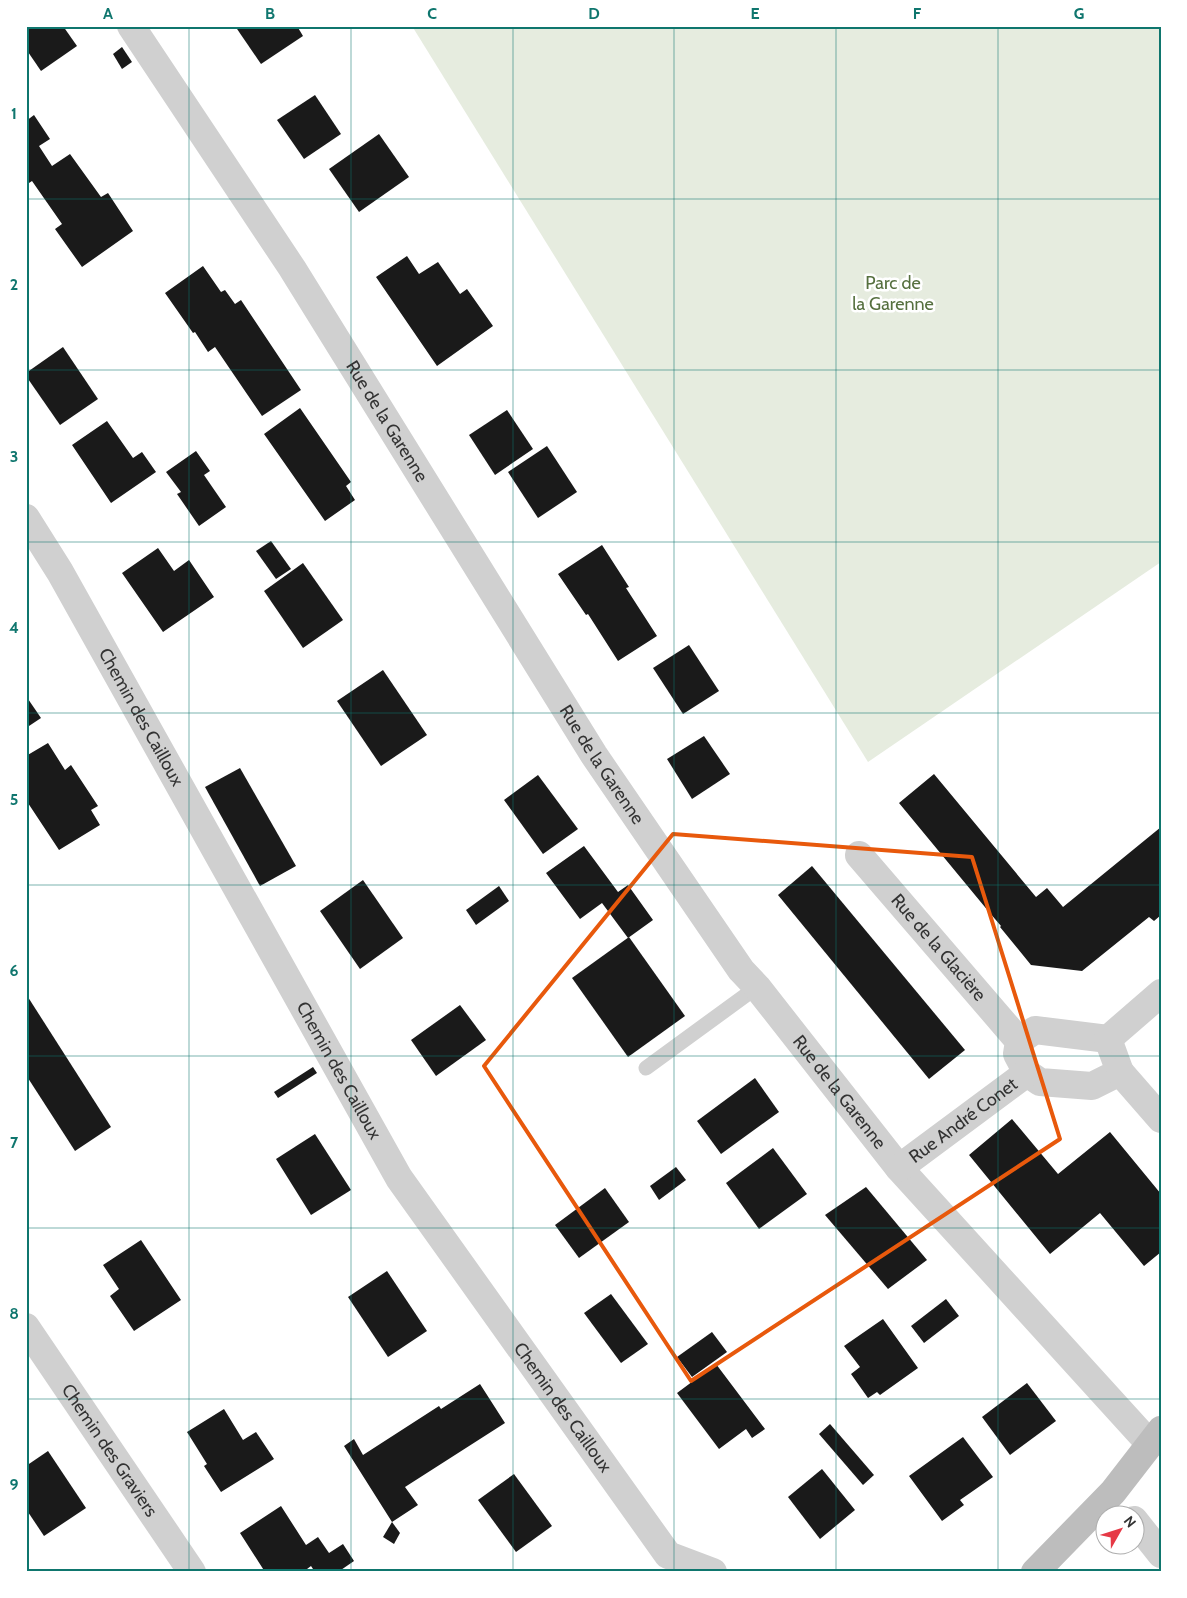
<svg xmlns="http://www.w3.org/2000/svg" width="1187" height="1598" viewBox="0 0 1187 1598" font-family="Cabin,sans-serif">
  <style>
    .green { fill: #e6ecdf }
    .building { fill: #1a1a1a }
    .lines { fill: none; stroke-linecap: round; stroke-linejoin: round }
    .lane { stroke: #d0d0d0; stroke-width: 15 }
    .street { stroke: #d0d0d0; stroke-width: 28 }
    .secondary { stroke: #bdbdbd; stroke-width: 28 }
    .marked { fill: none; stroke: #e8590c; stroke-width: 4; stroke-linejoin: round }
    .grid { fill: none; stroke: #0f766e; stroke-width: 1; stroke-opacity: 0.55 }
    .labels { text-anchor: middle; stroke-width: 5; stroke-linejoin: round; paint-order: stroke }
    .park-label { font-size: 18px; fill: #56703f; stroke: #fff }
    .street-label { font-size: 18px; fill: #333; stroke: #fff }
    .neatline { fill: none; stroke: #0f766e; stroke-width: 2 }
    .grid-label { font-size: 16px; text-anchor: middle; font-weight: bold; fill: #0f766e }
  </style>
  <rect width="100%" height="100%" fill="#fff"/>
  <!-- green -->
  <path class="green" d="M 412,26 L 1161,26 L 1161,562 L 868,762 Z"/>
  <!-- building -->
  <g class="building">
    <path d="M 26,26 L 63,26 L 77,46 L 41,71 L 26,49 Z"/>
    <path d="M 235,26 L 297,26 L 303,36 L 261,64 Z"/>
    <path d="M 122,47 L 132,62 L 122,69 L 113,54 Z"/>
    <path d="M 315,95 L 341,134 L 304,159 L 277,120 Z"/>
    <path d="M 34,115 L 50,139 L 39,146 L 52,166 L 70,154 L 101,197 L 108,193 L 133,231 L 82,267 L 55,229 L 62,224 L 32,181 L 26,185 L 26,121 Z"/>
    <path d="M 379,134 L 409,177 L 359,212 L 329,169 Z"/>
    <path d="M 407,256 L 419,274 L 438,262 L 460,294 L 467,289 L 493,326 L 437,366 L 376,277 Z"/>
    <path d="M 203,266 L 221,292 L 225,290 L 235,304 L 241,300 L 301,390 L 262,416 L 215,347 L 208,352 L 195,332 L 193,333 L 165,293 Z"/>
    <path d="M 63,347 L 98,399 L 60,425 L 26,376 L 26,373 Z"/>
    <path d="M 300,408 L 351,482 L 346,486 L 355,500 L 325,521 L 264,434 Z"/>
    <path d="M 507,410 L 533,449 L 495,475 L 469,435 Z"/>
    <path d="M 107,421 L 133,458 L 142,452 L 156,472 L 111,503 L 72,445 Z"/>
    <path d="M 547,446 L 577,492 L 538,518 L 508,472 Z"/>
    <path d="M 196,451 L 210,471 L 204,475 L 226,507 L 199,526 L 177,494 L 181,492 L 166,472 Z"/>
    <path d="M 271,541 L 291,569 L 276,579 L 256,551 Z"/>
    <path d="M 602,545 L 629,587 L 626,588 L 657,636 L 618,661 L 588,614 L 586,615 L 558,574 Z"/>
    <path d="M 158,548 L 174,571 L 189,560 L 214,597 L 163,632 L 122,573 Z"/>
    <path d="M 303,563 L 343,620 L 303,648 L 264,591 Z"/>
    <path d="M 689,645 L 719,691 L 683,714 L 653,668 Z"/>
    <path d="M 383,670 L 427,735 L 381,766 L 337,701 Z"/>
    <path d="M 26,696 L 41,718 L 26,728 Z"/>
    <path d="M 704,736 L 730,774 L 692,799 L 667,759 Z"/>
    <path d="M 48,743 L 65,770 L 71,765 L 98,806 L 91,810 L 100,825 L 59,850 L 26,800 L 26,756 Z"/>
    <path d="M 240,768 L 296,866 L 260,886 L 205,787 Z"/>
    <path d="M 934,774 L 1036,897 L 1047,888 L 1063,907 L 1161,827 L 1161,915 L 1154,921 L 1149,917 L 1082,971 L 1031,965 L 1000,927 L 1001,926 L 989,912 L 899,803 Z"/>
    <path d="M 538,775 L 578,829 L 543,854 L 504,800 Z"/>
    <path d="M 584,846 L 618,892 L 628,885 L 653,920 L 628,938 L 602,903 L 580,919 L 546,873 Z"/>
    <path d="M 812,866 L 965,1050 L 929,1079 L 778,895 Z"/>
    <path d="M 363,880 L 403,938 L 360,969 L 320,911 Z"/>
    <path d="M 499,886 L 509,901 L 476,925 L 466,910 Z"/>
    <path d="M 629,937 L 685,1016 L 628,1057 L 572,978 Z"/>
    <path d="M 26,994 L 111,1127 L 75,1151 L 26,1075 Z"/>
    <path d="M 460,1005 L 486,1040 L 436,1076 L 411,1040 Z"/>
    <path d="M 313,1067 L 317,1073 L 278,1098 L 274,1092 Z"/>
    <path d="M 755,1078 L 779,1112 L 721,1154 L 697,1121 Z"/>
    <path d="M 1012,1119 L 1058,1174 L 1110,1132 L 1161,1194 L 1161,1252 L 1144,1266 L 1100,1213 L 1050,1254 L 969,1155 Z"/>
    <path d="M 315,1134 L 351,1190 L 311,1215 L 276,1159 Z"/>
    <path d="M 773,1148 L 807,1194 L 759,1229 L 726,1183 Z"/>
    <path d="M 676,1167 L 686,1180 L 659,1200 L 650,1186 Z"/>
    <path d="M 866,1187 L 927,1260 L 888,1289 L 825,1215 Z"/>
    <path d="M 605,1188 L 629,1222 L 579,1258 L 555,1225 Z"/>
    <path d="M 141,1240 L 181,1300 L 134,1331 L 110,1296 L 119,1289 L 103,1265 Z"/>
    <path d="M 387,1271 L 427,1331 L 388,1357 L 348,1297 Z"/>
    <path d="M 611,1294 L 648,1344 L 621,1363 L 584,1313 Z"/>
    <path d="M 946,1299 L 959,1316 L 924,1343 L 911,1326 Z"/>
    <path d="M 883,1319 L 918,1368 L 880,1395 L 877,1392 L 868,1398 L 851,1374 L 860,1367 L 844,1346 Z"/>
    <path d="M 712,1332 L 727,1352 L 692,1377 L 677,1357 Z"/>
    <path d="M 716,1364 L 765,1429 L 752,1438 L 746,1429 L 719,1449 L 677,1393 Z"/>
    <path d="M 1027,1383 L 1056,1421 L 1010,1455 L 982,1417 Z"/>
    <path d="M 480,1384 L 505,1423 L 405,1487 L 418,1505 L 392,1522 L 344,1446 L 354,1439 L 363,1455 L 439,1406 L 441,1409 Z"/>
    <path d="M 224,1409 L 243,1440 L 256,1432 L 274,1459 L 221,1492 L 204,1466 L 207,1464 L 187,1432 Z"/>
    <path d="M 830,1424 L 874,1475 L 863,1485 L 819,1434 Z"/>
    <path d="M 963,1437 L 993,1477 L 960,1500 L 964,1505 L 942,1521 L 909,1476 Z"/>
    <path d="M 48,1451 L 86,1508 L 44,1536 L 26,1509 L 26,1466 Z"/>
    <path d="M 822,1469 L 855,1510 L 820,1539 L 788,1497 Z"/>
    <path d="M 514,1474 L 552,1526 L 516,1552 L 478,1500 Z"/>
    <path d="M 281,1506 L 306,1545 L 318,1537 L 329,1553 L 343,1544 L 354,1561 L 338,1572 L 315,1572 L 311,1566 L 303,1572 L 265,1572 L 240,1533 Z"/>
    <path d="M 392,1522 L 400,1533 L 394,1544 L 383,1537 Z"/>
  </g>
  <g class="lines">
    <!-- lane -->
    <path class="lane" d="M 646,1068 L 757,987"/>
    <!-- street -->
    <g class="street">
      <path id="s1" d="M 131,26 L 292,268 L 594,755 L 741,970 L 757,987 L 899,1168 L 1150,1444"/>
      <path id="s2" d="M 26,518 L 60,572 L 399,1178 L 668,1555 L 713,1572"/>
      <path id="s3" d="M 859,855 L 1019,1041 L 1017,1054 L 1027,1073 L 1040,1082 L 1092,1086 L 1120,1072 L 1108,1039 L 1035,1030 L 1019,1041"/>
      <path d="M 1108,1039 L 1161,993"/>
      <path d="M 1120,1072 L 1161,1119"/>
      <path id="s4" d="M 899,1168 L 1027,1073"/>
      <path id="s5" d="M 26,1327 L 192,1572"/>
      <path d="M 1134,1520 L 1161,1554"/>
    </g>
    <!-- secondary -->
    <path class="secondary" d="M 1035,1572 L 1113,1492 L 1161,1430"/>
  </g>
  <!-- marked area -->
  <path class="marked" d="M 673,834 L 972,857 L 1060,1139 L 691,1381 L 484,1066 Z"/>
  <!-- grid -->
  <path class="grid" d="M 189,26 L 189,1572M 351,26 L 351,1572M 513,26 L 513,1572M 674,26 L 674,1572M 836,26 L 836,1572M 998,26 L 998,1572M 26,199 L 1161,199M 26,370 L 1161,370M 26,542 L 1161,542M 26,713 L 1161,713M 26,885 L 1161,885M 26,1056 L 1161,1056M 26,1228 L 1161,1228M 26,1399 L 1161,1399"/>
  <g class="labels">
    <!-- park labels -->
    <g class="park-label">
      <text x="893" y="289">Parc de<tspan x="893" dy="21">la Garenne</tspan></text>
    </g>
    <!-- street labels -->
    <g class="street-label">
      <text dy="6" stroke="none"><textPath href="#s1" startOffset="471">Rue de la Garenne</textPath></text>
      <text dy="6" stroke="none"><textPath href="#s2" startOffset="230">Chemin des Cailloux</textPath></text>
      <text dy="6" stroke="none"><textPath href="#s1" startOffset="876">Rue de la Garenne</textPath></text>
      <text dy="6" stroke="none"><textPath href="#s3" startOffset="122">Rue de la Glacière</textPath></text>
      <text dy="6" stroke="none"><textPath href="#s2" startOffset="635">Chemin des Cailloux</textPath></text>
      <text dy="6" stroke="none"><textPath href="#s1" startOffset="1281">Rue de la Garenne</textPath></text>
      <text dy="6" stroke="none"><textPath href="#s4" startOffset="80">Rue André Conet</textPath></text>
      <text dy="6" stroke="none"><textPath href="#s2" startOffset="1040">Chemin des Cailloux</textPath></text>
      <text dy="6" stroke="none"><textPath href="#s5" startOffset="149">Chemin des Graviers</textPath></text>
    </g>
  </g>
  <!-- border -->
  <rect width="1187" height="1598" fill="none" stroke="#ffffff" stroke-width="55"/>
  <!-- north arrow -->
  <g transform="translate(1120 1530) rotate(51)"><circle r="24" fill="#ffffff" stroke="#adadad"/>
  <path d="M0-4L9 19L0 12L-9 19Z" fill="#e63946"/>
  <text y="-8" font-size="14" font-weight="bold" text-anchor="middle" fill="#333333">N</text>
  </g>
  <rect x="28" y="28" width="1132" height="1542" class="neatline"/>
  <g class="grid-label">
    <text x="108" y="19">A</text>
    <text x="270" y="19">B</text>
    <text x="432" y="19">C</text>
    <text x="594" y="19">D</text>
    <text x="755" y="19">E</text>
    <text x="917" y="19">F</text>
    <text x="1079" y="19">G</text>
    <text x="14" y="119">1</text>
    <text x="14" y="290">2</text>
    <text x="14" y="462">3</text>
    <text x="14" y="633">4</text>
    <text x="14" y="805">5</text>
    <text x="14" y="976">6</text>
    <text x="14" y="1148">7</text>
    <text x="14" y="1319">8</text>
    <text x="14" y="1490">9</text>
  </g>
</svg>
